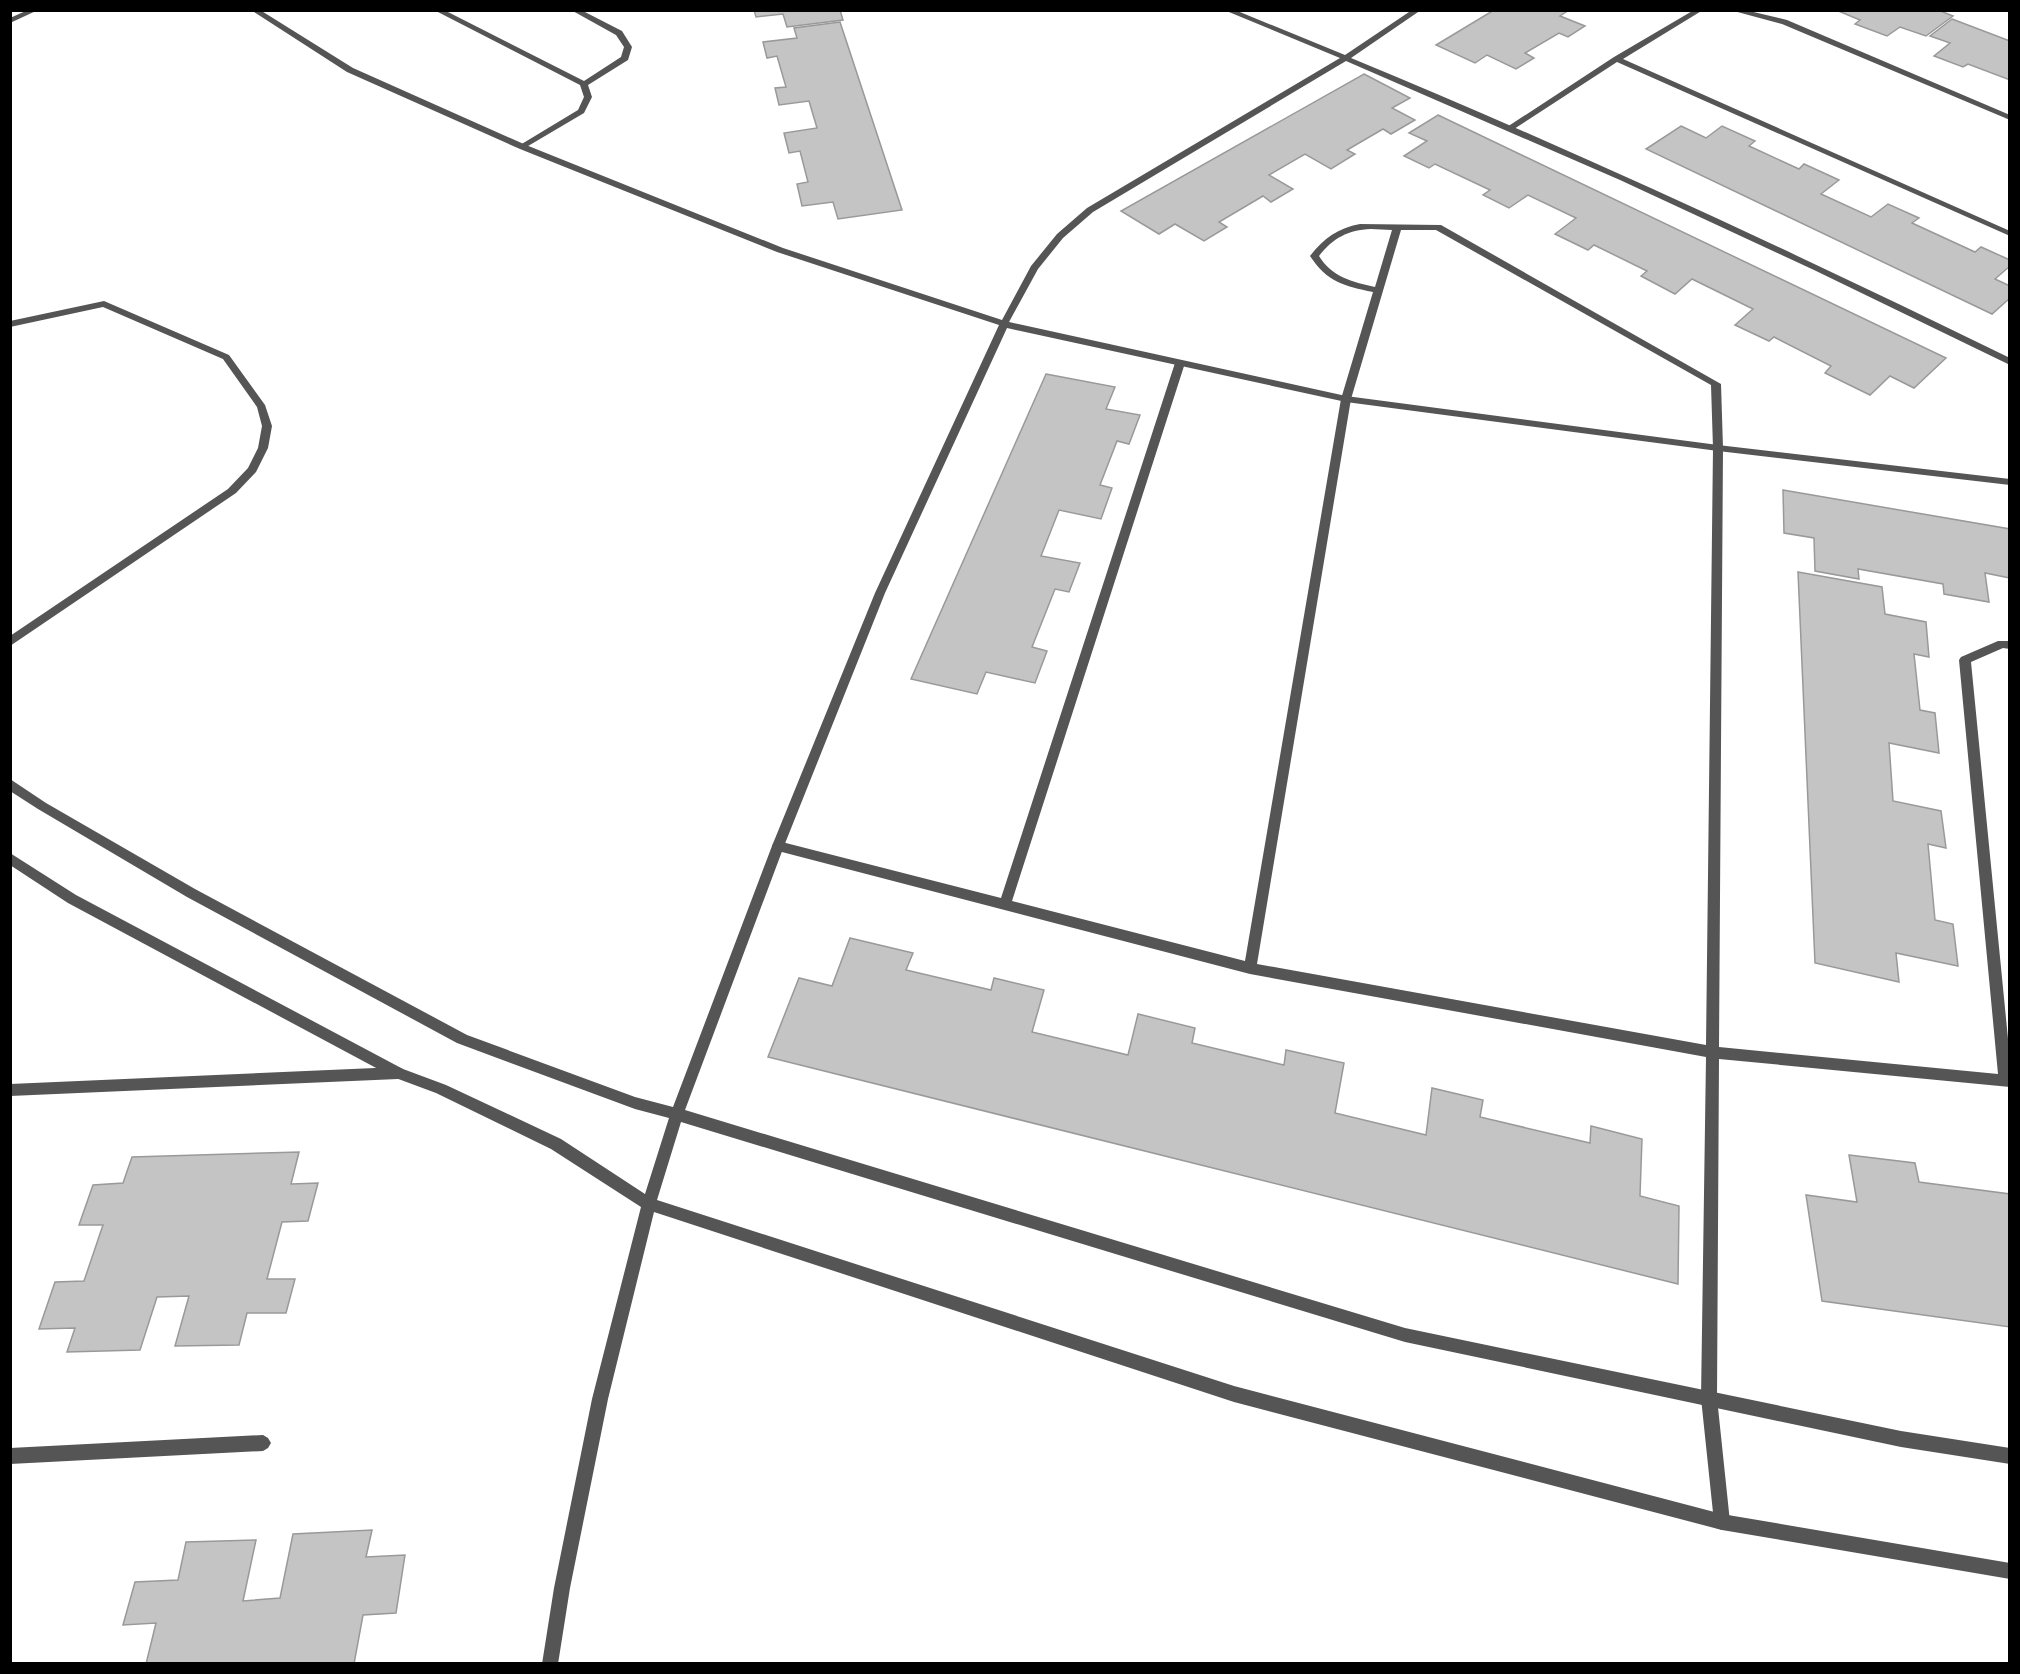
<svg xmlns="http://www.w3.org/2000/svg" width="2020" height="1674" viewBox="0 0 2020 1674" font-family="'Archivo Narrow',sans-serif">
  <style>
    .building { fill: #c4c4c4; stroke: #999; stroke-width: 1.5 }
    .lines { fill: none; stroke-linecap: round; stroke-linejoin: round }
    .lane { fill: #555; fill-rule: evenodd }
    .street { fill: #555; fill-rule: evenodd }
  </style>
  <rect width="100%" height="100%" fill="#fff"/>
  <!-- building -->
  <g class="building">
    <path d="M 754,10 L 840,10 L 843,20 L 787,27 L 783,14 L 756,17 Z"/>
    <path d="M 1494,10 L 1569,10 L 1560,16 L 1585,26 L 1568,37 L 1559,33 L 1525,53 L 1534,58 L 1516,69 L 1487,55 L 1475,63 L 1436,45 Z"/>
    <path d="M 1836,10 L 1938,10 L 1953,16 L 1926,36 L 1900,27 L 1887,36 L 1855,24 L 1860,20 Z"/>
    <path d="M 1952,19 L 2010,41 L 2010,80 L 1968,64 L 1963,67 L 1934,56 L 1950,43 L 1930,36 Z"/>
    <path d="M 840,22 L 902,210 L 838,219 L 833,202 L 802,206 L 797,184 L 808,182 L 800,151 L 789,153 L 784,133 L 817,128 L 809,101 L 779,105 L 775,88 L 786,87 L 777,56 L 767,58 L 763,42 L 797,38 L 794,28 Z"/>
    <path d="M 1364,74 L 1410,98 L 1392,108 L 1415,120 L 1391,134 L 1383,129 L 1347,150 L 1355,154 L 1331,169 L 1305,154 L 1269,175 L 1293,189 L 1271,202 L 1263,196 L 1219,222 L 1227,227 L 1204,241 L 1175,224 L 1159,234 L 1121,211 Z"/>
    <path d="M 1438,115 L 1946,358 L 1914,388 L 1890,376 L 1870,395 L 1825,373 L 1831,366 L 1774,337 L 1769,341 L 1735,325 L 1753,309 L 1692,279 L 1675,294 L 1641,276 L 1647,271 L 1594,245 L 1588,250 L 1555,234 L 1576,218 L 1528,195 L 1509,208 L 1483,195 L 1490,190 L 1435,164 L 1429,168 L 1404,156 L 1427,141 L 1409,133 Z"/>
    <path d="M 1681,126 L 1706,138 L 1722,126 L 1755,141 L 1749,146 L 1799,169 L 1804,164 L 1839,180 L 1821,194 L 1871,217 L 1888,204 L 1919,218 L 1912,223 L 1975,252 L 1981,247 L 2010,260 L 2010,266 L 1995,279 L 2010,286 L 2010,298 L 1992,314 L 1646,149 Z"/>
    <path d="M 1046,374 L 1115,387 L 1106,409 L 1140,415 L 1129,444 L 1117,441 L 1100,485 L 1112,488 L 1101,519 L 1059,510 L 1041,556 L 1080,563 L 1069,592 L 1055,589 L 1032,647 L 1047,651 L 1035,683 L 986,672 L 977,694 L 911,679 Z"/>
    <path d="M 1783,490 L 2010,529 L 2010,578 L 1985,573 L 1989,602 L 1944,594 L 1943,584 L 1858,569 L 1859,579 L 1815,571 L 1814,538 L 1784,533 Z"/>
    <path d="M 1798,572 L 1882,587 L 1885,614 L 1926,622 L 1929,657 L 1914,654 L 1920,710 L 1935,713 L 1939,753 L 1889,743 L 1893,801 L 1941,811 L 1946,848 L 1928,844 L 1935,920 L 1953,924 L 1958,966 L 1896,953 L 1899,982 L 1815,963 Z"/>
    <path d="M 850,938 L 913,953 L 906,970 L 991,990 L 994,978 L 1044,990 L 1032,1032 L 1128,1055 L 1138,1014 L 1195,1028 L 1192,1043 L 1284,1065 L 1286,1050 L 1344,1063 L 1335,1113 L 1426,1135 L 1432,1088 L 1483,1100 L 1480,1117 L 1590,1143 L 1591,1126 L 1642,1139 L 1640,1196 L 1679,1206 L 1678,1284 L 768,1057 L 799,978 L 832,986 Z"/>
    <path d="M 299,1152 L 291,1184 L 318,1183 L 308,1221 L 282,1222 L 267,1279 L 295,1279 L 286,1313 L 247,1313 L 239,1345 L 175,1346 L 189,1296 L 157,1297 L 140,1350 L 67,1352 L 75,1328 L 39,1329 L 55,1282 L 84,1281 L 103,1225 L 79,1225 L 93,1185 L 123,1183 L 132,1157 Z"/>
    <path d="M 1849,1155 L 1915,1163 L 1919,1182 L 2010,1194 L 2010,1327 L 1822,1301 L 1806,1195 L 1857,1202 Z"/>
    <path d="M 372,1530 L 366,1557 L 405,1555 L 396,1613 L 363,1615 L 354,1664 L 146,1664 L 156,1623 L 123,1625 L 135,1582 L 178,1580 L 186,1542 L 256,1540 L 243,1601 L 280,1598 L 293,1534 Z"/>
  </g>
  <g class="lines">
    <!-- lane -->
    <g class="lane">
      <path d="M 28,10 L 38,10 L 10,23 L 10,18 Z"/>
      <path d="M 434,10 L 444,10 L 584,81 L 621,57 L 624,47 L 616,35 L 571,10 L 581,10 L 622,31 L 632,47 L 628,60 L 588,85 L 592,97 L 584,113 L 523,149 L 520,149 L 520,145 L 578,110 L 584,97 L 580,85 Z"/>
      <path d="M 1694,10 L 1703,10 L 1623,59 L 2010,231 L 2010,236 L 1617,62 L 1514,129 L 1507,127 L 1614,57 Z"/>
      <path d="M 1730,10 L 1745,10 L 1787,20 L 2010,115 L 2010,120 L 1782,24 Z"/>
      <path d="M 1360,224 L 1441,225 L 1721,384 L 1723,448 L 1719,1047 L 1998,1074 L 1959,660 L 1961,657 L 1998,641 L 2010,641 L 2010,649 L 2003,648 L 1971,662 L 2010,1059 L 2010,1087 L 1719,1059 L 1717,1398 L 1730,1522 L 1728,1528 L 1722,1530 L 1716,1528 L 1714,1522 L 1701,1398 L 1706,1057 L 1250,974 L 778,851 L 774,850 L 772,846 L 774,842 L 778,841 L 1001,898 L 1175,363 L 1180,360 L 1185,363 L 1012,901 L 1245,961 L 1341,399 L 1373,292 C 1344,286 1327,282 1310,256 C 1324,238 1338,228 1360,224 ZM 1371,229 L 1392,230 L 1375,287 C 1352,282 1332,277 1319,256 C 1333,238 1348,230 1371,229 ZM 1401,230 L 1436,230 L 1711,385 L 1713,448 L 1706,1045 L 1257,964 L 1351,399 Z"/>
      <path d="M 398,1067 L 403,1069 L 405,1073 L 403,1077 L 398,1079 L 10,1096 L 10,1084 Z"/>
    </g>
    <!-- street -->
    <g class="street">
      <path d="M 251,10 L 260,10 L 353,68 L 526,145 L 783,248 L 1002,320 L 1031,266 L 1057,234 L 1087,208 L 1340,58 L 1224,10 L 1235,10 L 1345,55 L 1412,10 L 1421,10 L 1351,58 C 1574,150 1793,252 2010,358 L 2010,365 L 1814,270 L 1620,180 L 1346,61 L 1093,212 L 1063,238 L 1038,269 L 1009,322 L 1346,396 L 1718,445 L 2010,479 L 2010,485 L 1718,451 L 1346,402 L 1007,328 L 885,593 L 784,846 L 685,1110 L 1405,1328 L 1901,1431 L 2010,1448 L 2010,1464 L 1901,1447 L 1405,1342 L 681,1122 L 657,1200 L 1234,1386 L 1722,1514 L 2010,1563 L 2010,1579 L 1722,1530 L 1234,1402 L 654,1212 L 608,1399 L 570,1588 L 558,1664 L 542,1664 L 554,1588 L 592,1399 L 641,1207 L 551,1149 L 436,1093 L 393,1077 L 68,903 L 10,865 L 10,853 L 76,895 L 403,1069 L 446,1085 L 561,1139 L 645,1194 L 669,1118 L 635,1109 L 457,1043 L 187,897 L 38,809 L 10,791 L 10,779 L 46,803 L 195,889 L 467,1035 L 635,1097 L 673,1107 L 772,846 L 875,593 L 999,325 L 777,252 L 520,149 L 347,72 Z"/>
      <path d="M 104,301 L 229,355 L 265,405 L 272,426 L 268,448 L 256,472 L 236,493 L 10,646 L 10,636 L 228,489 L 248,468 L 258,448 L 262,426 L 257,407 L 223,359 L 103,307 L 10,327 L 10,321 Z"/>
      <path d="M 263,1435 L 268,1438 L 271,1443 L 268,1448 L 263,1451 L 10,1464 L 10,1448 Z"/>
    </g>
  </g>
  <!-- border -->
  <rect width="2020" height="1674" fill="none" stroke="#000000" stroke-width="24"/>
</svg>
